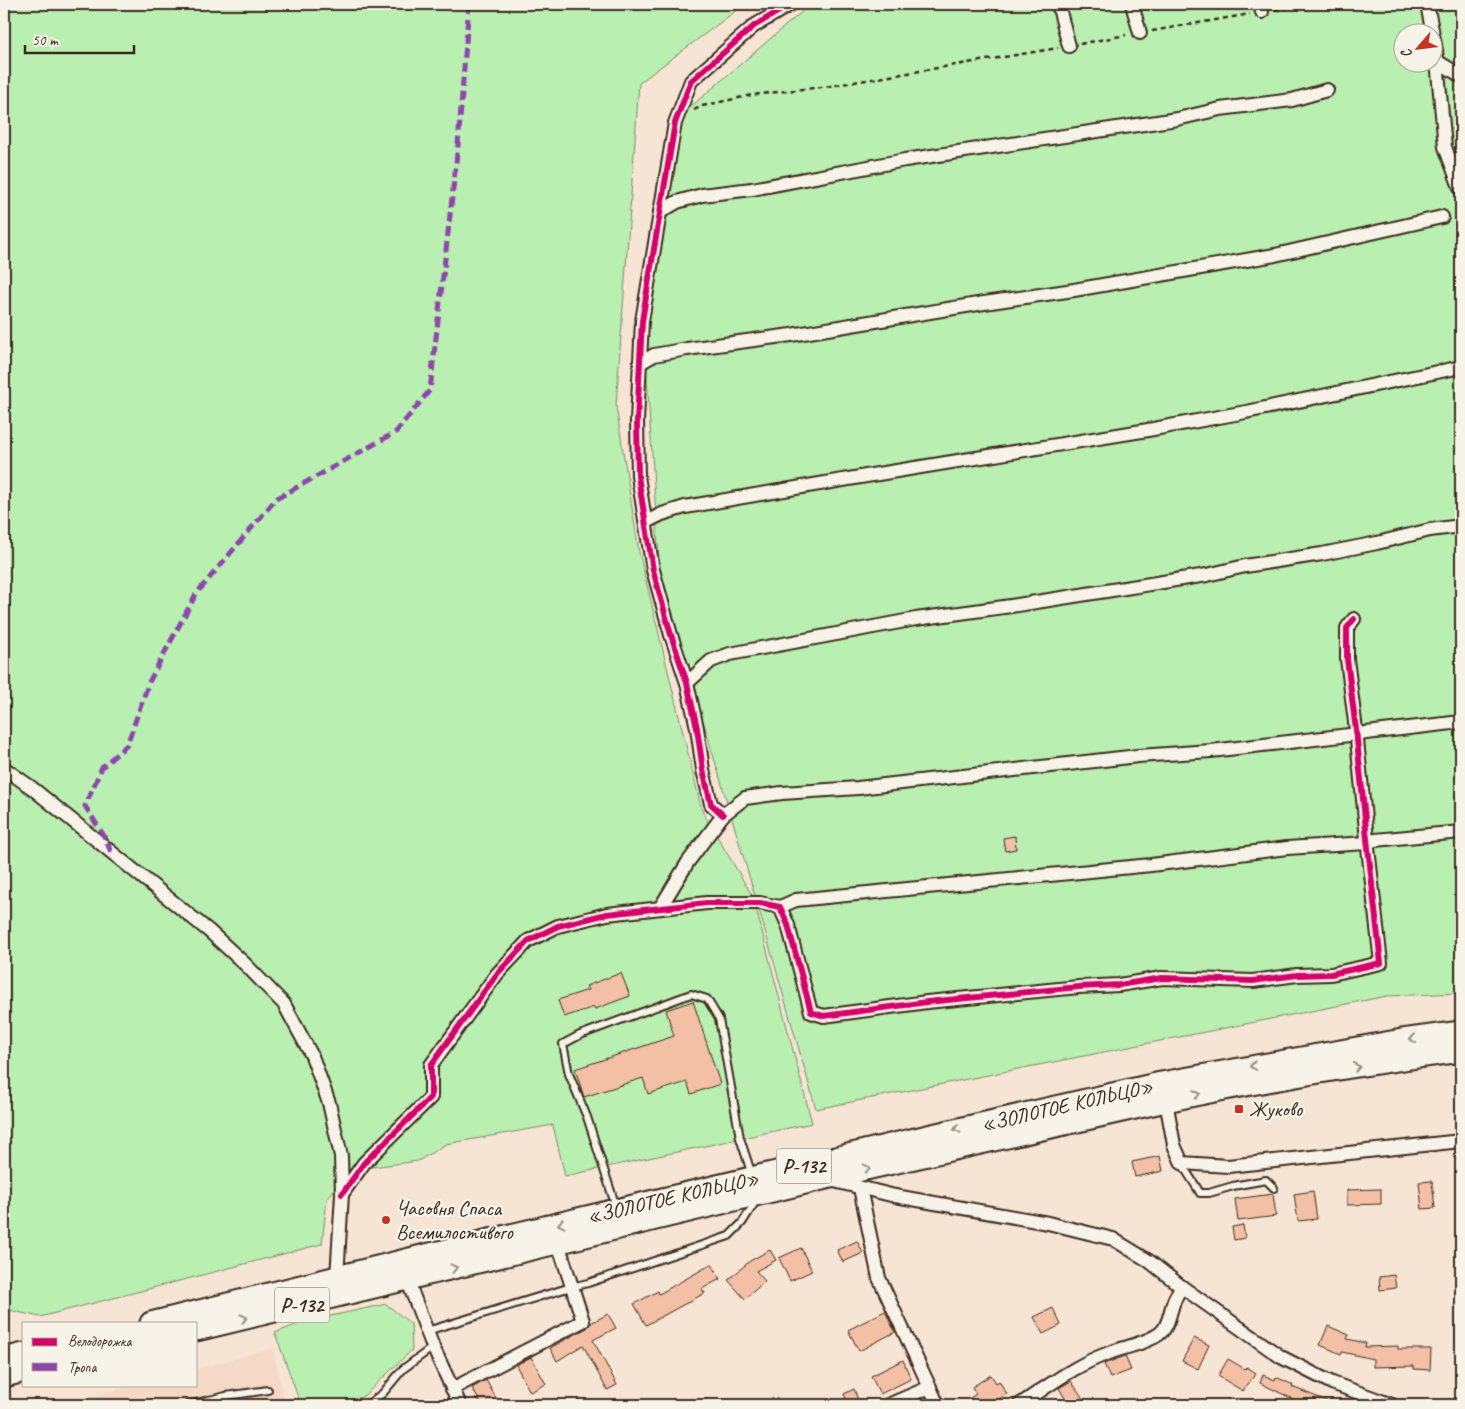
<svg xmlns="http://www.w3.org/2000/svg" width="1465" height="1409" viewBox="0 0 1465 1409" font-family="Caveat,sans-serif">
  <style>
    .built { fill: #f5d9c6 }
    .green { fill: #b9efb1; stroke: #7a8c68; fill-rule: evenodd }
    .building { fill: #f4c0a5; stroke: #3b2a1e }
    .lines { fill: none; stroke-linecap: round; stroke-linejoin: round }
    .lane-casing { stroke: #3b2a1e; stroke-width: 10 }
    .street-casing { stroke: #3b2a1e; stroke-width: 16 }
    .highway-casing { stroke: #3b2a1e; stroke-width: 25 }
    .path { stroke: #3b2a1e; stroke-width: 2.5; stroke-dasharray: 5 4; stroke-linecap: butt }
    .lane { stroke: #f7f3e8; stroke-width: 6 }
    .street { stroke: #f7f3e8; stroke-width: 12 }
    .highway { stroke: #f7f3e8; stroke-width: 21 }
    .quiet { stroke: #8e44ad; stroke-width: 5; stroke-dasharray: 10 5; stroke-linecap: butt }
    .cycleway-casing { stroke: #f7f3e8; stroke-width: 9 }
    .cycleway { stroke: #d6006c; stroke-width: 6 }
    .oneway { stroke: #998e83 }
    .poi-dot { fill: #c8321e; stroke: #f7f3e8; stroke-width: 2 }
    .labels { text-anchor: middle; stroke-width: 4.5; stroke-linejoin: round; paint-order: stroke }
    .shield { fill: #f7f3e8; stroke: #73665b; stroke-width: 1 }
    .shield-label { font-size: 20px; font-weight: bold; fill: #3b2a1e }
    .street-label { font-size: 21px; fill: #3b2a1e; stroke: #f7f3e8 }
    .poi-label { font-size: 21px; fill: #3b2a1e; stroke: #f7f3e8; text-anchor: start }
  </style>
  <rect width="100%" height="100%" fill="#f6e4d4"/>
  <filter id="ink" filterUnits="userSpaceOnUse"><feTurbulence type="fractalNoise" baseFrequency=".02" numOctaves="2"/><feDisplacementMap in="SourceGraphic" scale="10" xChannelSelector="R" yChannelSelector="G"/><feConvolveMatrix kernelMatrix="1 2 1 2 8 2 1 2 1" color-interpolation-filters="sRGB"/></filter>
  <g filter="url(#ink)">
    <!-- built -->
    <path class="built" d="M 273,1348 L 285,1405 L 62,1405 L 135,1385 L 196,1385 L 196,1369 Z"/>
    <!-- green -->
    <g class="green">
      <path d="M 4,4 L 745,4 L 639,83 L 616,406 L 639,552 L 702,811 L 753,897 L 812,1123 L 565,1176 L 553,1125 L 446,1144 L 418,1161 L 349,1170 L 327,1199 L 322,1244 L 40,1317 L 4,1309 Z"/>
      <path d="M 811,4 L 1461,4 L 1461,993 L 1387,996 L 816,1109 L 755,896 L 660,576 L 644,333 L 681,115 ZM 1402,32 L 1432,32 L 1432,62 L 1402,62 Z"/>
      <path d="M 386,1304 L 411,1324 L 412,1350 L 365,1395 L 343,1405 L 301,1405 L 275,1333 L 303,1322 Z"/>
    </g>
    <!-- building -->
    <g class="building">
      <path d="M 1015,836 L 1016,849 L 1005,851 L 1003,838 Z"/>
      <path d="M 621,973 L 630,996 L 595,1009 L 594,1007 L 564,1017 L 558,1000 L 588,990 L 586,986 Z"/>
      <path d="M 693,1001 L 720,1084 L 691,1094 L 687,1082 L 648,1094 L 643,1078 L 584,1097 L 575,1069 L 674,1036 L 666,1010 Z"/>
      <path d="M 1160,1156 L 1163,1171 L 1135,1177 L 1132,1162 Z"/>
      <path d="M 1432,1181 L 1435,1208 L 1422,1209 L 1419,1182 Z"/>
      <path d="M 1381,1189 L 1381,1204 L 1347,1205 L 1347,1190 Z"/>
      <path d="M 1313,1191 L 1317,1219 L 1298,1221 L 1294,1194 Z"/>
      <path d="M 1273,1194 L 1276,1216 L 1238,1221 L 1235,1199 Z"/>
      <path d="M 1243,1225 L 1245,1238 L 1234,1240 L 1232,1227 Z"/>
      <path d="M 857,1241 L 863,1253 L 843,1262 L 837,1250 Z"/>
      <path d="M 801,1248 L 812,1271 L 790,1281 L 779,1258 Z"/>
      <path d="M 770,1250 L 776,1260 L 756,1271 L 765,1281 L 745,1299 L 728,1280 L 750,1261 Z"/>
      <path d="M 712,1264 L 720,1279 L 702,1289 L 705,1293 L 646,1325 L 634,1304 L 658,1291 L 659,1294 Z"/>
      <path d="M 1394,1275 L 1396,1288 L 1380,1290 L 1379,1277 Z"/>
      <path d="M 1053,1308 L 1061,1325 L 1043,1334 L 1034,1317 Z"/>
      <path d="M 885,1311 L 895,1332 L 859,1351 L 848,1330 Z"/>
      <path d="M 608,1314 L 616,1328 L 593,1340 L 617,1385 L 607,1390 L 583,1345 L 557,1361 L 550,1348 L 587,1328 L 591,1323 Z"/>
      <path d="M 1328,1326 L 1349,1335 L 1347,1339 L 1366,1343 L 1365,1347 L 1398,1346 L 1398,1349 L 1431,1349 L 1430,1370 L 1414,1369 L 1414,1366 L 1373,1367 L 1373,1359 L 1342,1352 L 1341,1354 L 1320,1345 Z"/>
      <path d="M 1194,1338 L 1209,1345 L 1198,1369 L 1182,1361 Z"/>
      <path d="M 1125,1356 L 1131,1370 L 1110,1378 L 1104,1364 Z"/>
      <path d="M 531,1357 L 546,1384 L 530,1392 L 516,1365 Z"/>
      <path d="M 1228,1359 L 1245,1369 L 1247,1367 L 1256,1373 L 1243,1391 L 1218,1376 Z"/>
      <path d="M 903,1360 L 911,1379 L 880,1394 L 871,1376 Z"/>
      <path d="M 991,1375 L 996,1383 L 999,1381 L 1007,1394 L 990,1405 L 974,1405 L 970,1398 L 976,1394 L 972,1387 Z"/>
      <path d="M 1263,1375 L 1275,1380 L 1276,1377 L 1293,1385 L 1292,1387 L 1337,1405 L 1305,1405 L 1260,1383 Z"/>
      <path d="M 486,1380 L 500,1405 L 482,1405 L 472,1388 Z"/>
      <path d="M 1071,1381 L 1084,1400 L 1075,1405 L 1069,1405 L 1059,1388 Z"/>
      <path d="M 854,1389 L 858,1400 L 848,1404 L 844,1394 Z"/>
    </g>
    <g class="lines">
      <!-- lane casing -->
      <g class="lane-casing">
        <g id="lane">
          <path d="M 1182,1163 C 1187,1174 1194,1182 1200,1193 L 1209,1193 L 1233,1186 L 1266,1180 L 1274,1188"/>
          <path d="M 616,1207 L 587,1117 L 569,1074 L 563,1044 L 580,1035 L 691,994 L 707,999 L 719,1019 L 740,1138 L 752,1175"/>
          <path d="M 427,1331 L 571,1287 L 588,1283 L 729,1236 L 742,1223 L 756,1201"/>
          <path d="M 226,1396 L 268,1390"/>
          <path d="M 187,1405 L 226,1396 L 228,1405"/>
          <path d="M 367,1405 L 383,1393 L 403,1369 L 433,1347"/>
        </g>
      </g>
      <!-- street casing -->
      <g class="street-casing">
        <g id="street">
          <path d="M 1058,4 L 1069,46"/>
          <path d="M 1132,4 L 1140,33"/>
          <path d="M 1260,4 L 1262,12"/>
          <path d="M 1427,4 L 1436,50 L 1445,147 L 1461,190"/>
          <path d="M 1437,61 L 1461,76"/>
          <path d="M 660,212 L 677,202 L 702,195 L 752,189 L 905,160 L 1177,119 L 1220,109 L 1292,100 L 1327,90"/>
          <path d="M 640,363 L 654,355 L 687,349 L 791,335 L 984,303 L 1074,290 L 1275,255 L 1442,217"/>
          <path d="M 646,522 L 662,514 L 685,507 L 872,475 L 1148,430 L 1246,412 L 1461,367"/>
          <path d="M 687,683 L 711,661 L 730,654 L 916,619 L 1011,606 L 1207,575 L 1245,566 L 1322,554 L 1377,543 L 1430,530 L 1461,526"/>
          <path d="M 4,768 L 32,788 L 209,931 L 245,964 L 284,1004 L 312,1056 L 329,1103 L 341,1156 L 342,1194 L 337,1278"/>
          <path d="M 723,815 L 711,804 L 703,770 L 697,728 L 687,683 L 671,635 L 653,570 L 638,476 L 637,421 L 642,321 L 675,123 L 691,81 L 754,26 L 791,4"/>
          <path d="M 780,907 L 796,900 L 1151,865 L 1287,848 L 1367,843 L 1375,840 L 1461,832"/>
          <path d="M 660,908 L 688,862 L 723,815 L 745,798 L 782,793 L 858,788 L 1138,756 L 1211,751 L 1461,722"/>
          <path d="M 1166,1101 L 1174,1145 L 1182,1163 L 1228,1166 L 1461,1141"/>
          <path d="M 830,1180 L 895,1196 L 1048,1223 L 1113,1239 L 1149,1261 L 1182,1287 L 1281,1357 L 1332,1383 L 1392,1405"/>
          <path d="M 860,1188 L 879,1278 L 938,1405"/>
          <path d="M 342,1194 L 364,1163 L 431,1097 L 431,1065 L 497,974 L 528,941 L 558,926 L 607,914 L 707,903 L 760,903 L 780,907 L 788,925 L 811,1012 L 824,1016 L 927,1002 L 1079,987 L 1119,985 L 1162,978 L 1253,981 L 1297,975 L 1331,974 L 1381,963 L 1367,839 L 1356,730 L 1347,659 L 1347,628 L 1354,619"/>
          <path d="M 407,1279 L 433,1347 L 460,1405"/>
          <path d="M 452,1389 L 583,1321 L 558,1243"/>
          <path d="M 888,1405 L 930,1387"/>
          <path d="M 1019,1405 C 1050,1385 1076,1364 1112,1352 C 1125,1347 1156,1341 1164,1329 C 1172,1317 1170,1301 1182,1287"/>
        </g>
      </g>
      <!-- highway casing -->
      <g class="highway-casing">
        <g id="highway">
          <path d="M 151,1323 L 422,1256 L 928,1136 L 1161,1083 L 1402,1040 L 1461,1032"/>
          <path d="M 196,1330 L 826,1178 L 1166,1101 C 1263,1080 1362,1064 1461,1051"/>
          <path d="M 4,1359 L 24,1354"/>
          <path d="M 4,1376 L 24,1371"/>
        </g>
      </g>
      <!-- path -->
      <g class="path">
        <path d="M 1275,10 L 1310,4"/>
        <path d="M 1152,31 L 1250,14"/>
        <path d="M 1080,44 L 1126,35"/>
        <path d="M 694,110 L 702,106 L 752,95 L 830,86 L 1058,48"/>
      </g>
      <!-- lane -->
      <use href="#lane" class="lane"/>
      <!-- street -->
      <use href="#street" class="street"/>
      <!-- highway -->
      <use href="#highway" class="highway"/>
      <!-- quiet -->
      <path class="quiet" d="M 111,852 L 104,836 L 85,806 L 102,767 L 127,745 L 149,682 L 196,594 L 276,499 L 396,432 L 430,390 L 458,145 L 469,4"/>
      <!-- cycleway casing -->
      <g class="cycleway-casing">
        <g id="cycleway">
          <path d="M 723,815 L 711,804 L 703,770 L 697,728 L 687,683 L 671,635 L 653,570 L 638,476 L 637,421 L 642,321 L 675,123 L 691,81 L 754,26 L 791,4"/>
          <path d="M 342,1194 L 364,1163 L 431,1097 L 431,1065 L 497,974 L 528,941 L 558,926 L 607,914 L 707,903 L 760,903 L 780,907 L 788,925 L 811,1012 L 824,1016 L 927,1002 L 1079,987 L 1119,985 L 1162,978 L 1253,981 L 1297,975 L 1331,974 L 1381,963 L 1367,839 L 1356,730 L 1347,659 L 1347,628 L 1354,619"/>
        </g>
      </g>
      <!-- cycleway -->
      <use href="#cycleway" class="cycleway"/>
    </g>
    <!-- one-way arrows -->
    <defs><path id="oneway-chevron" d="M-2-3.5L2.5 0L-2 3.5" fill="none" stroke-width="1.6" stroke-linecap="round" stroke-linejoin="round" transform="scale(1.25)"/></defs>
    <g class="oneway">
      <use href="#oneway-chevron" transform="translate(1413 1039) rotate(172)"/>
      <use href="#oneway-chevron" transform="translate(1253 1066) rotate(170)"/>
      <use href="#oneway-chevron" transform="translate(1357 1067) rotate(-9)"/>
      <use href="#oneway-chevron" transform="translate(1197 1094) rotate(-12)"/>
      <use href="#oneway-chevron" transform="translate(957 1129) rotate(167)"/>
      <use href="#oneway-chevron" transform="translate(867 1168) rotate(-13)"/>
      <use href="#oneway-chevron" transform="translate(561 1224) rotate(167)"/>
      <use href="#oneway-chevron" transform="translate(454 1268) rotate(-14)"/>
      <use href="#oneway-chevron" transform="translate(244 1318) rotate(-13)"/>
    </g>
  </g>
  <!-- markers -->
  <g class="poi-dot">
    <rect x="1234" y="1104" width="10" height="10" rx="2.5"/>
    <circle cx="386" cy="1220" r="5"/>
  </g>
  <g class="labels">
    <!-- shield labels -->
    <g class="shield">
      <rect x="776.5" y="1148.5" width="55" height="35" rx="4"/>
      <rect x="274.5" y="1287.5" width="55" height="35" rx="4"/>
    </g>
    <g class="shield-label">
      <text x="804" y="1173">Р-132</text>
      <text x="302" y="1312">Р-132</text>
    </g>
    <!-- street labels -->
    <g class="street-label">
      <text transform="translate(1067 1105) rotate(-13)" y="7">«ЗОЛОТОЕ КОЛЬЦО»</text>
      <text transform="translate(673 1197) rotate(-13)" y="7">«ЗОЛОТОЕ КОЛЬЦО»</text>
    </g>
    <!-- poi labels -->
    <g class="poi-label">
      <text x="1249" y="1116">Жуково</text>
      <text x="396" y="1215">Часовня Спаса<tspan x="396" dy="24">Всемилостивого</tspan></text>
    </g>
  </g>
  <!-- margin -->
  <rect width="1465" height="1409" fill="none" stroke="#f7f3e8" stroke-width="20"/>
  <rect x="10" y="10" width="1445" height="1389" fill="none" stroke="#3b2a1e" stroke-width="2" filter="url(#ink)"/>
  <!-- legend -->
  <rect x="22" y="1322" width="175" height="65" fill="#f7f3e8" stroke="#aca397"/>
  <rect x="32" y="1338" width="25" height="8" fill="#d6006c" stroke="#aca397"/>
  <text x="68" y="1346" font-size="15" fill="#3b2a1e">Велодорожка</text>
  <rect x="32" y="1363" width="25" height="8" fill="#8e44ad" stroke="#aca397"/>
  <text x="68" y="1372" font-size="15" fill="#3b2a1e">Тропа</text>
  <!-- north arrow -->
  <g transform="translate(1418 48) rotate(242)"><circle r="24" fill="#f7f3e8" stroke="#aca397"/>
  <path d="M0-4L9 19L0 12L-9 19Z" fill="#c8321e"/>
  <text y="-8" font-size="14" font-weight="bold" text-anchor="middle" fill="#3b2a1e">С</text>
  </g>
  <!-- scale -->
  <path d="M25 45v8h109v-8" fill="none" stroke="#3b2a1e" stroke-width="2.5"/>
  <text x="32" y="45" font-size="15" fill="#3b2a1e" stroke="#f7f3e8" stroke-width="4" paint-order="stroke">50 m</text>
</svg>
